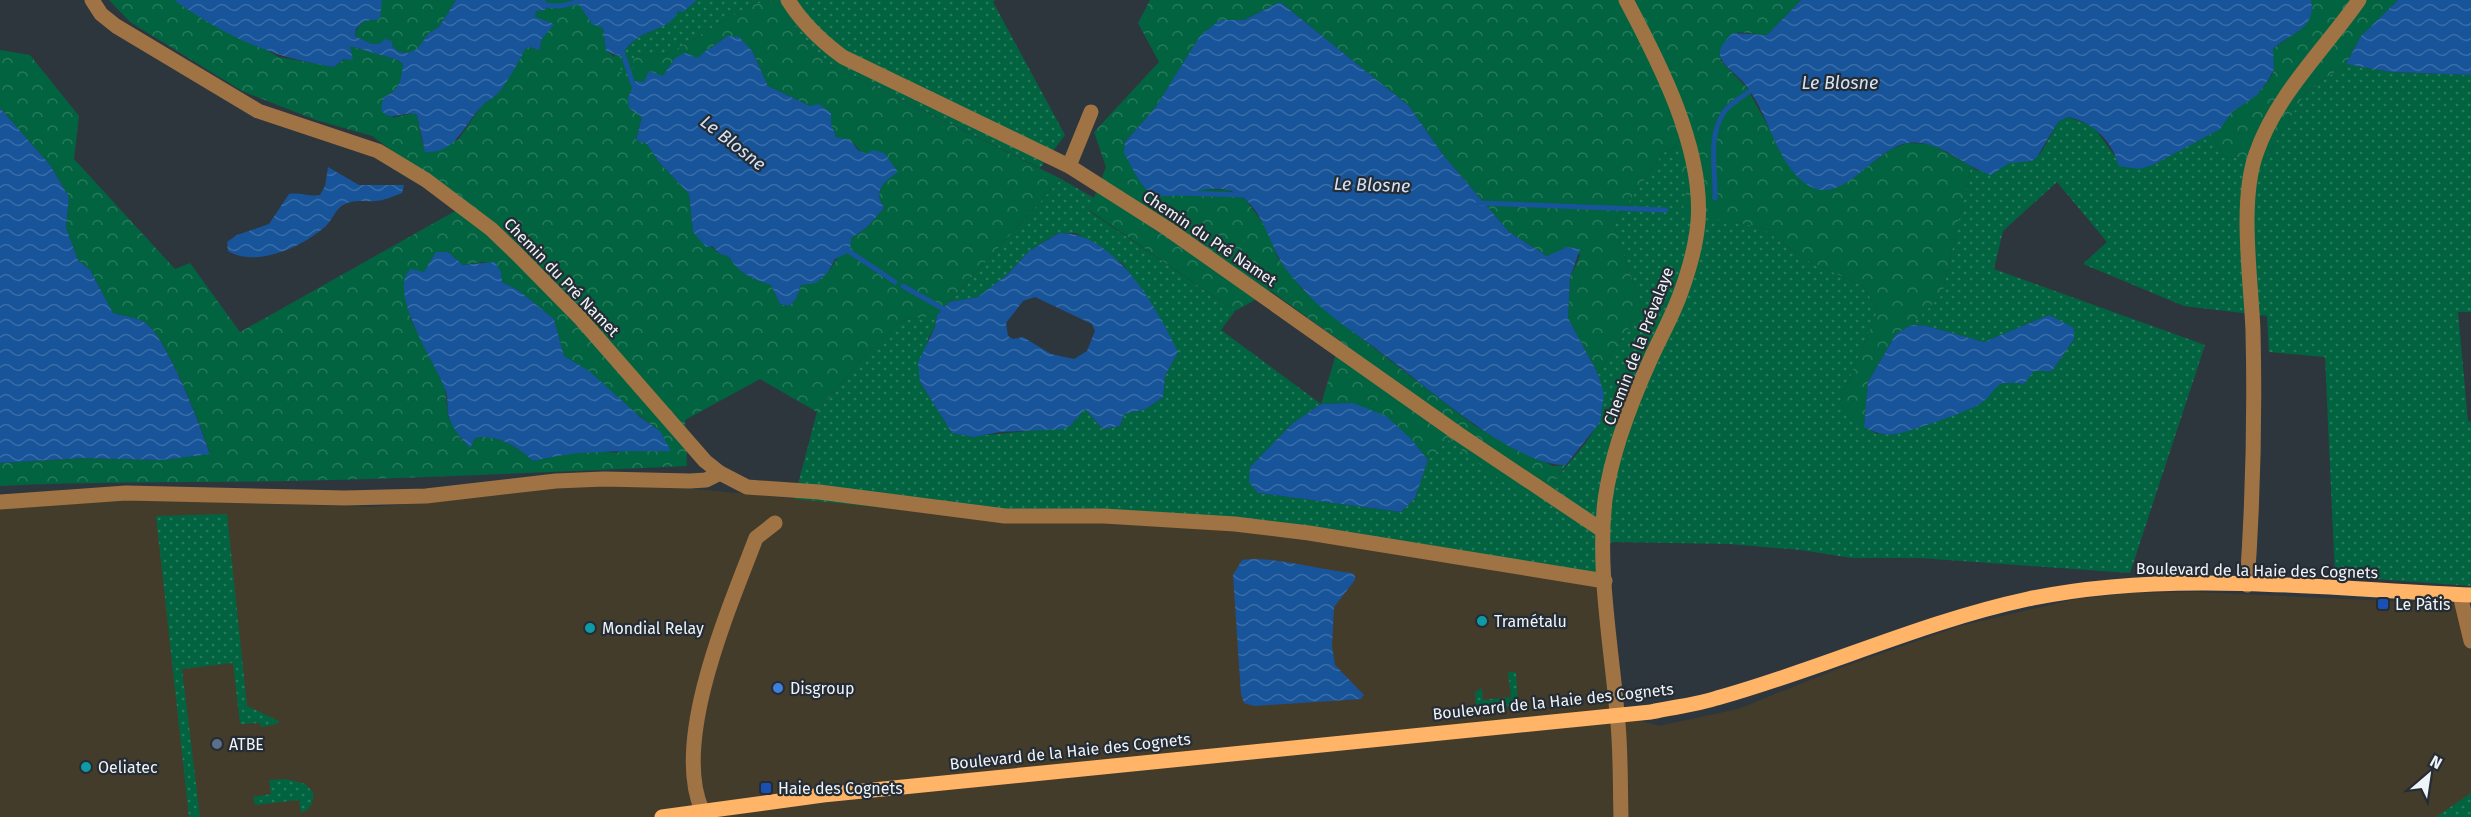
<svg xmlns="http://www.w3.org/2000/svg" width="2471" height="817" viewBox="0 0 2471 817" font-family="'Fira Sans',sans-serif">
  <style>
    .industrial { fill: #443c2b }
    .green { fill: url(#green-dots) }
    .forest { fill: url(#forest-crowns); fill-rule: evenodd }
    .water { fill: url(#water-waves); fill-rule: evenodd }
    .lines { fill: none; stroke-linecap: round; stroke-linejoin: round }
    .stream { stroke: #175499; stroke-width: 5 }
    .minor { stroke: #a07345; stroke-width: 15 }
    .major { stroke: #ffb467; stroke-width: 15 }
    .transit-dot { fill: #1a4fb4; stroke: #252c33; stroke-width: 2 }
    .culture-dot { fill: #0f9aa8; stroke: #252c33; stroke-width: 2 }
    .shop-dot { fill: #3f7fe0; stroke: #252c33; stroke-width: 2 }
    .service-dot { fill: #5c6f8a; stroke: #252c33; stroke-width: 2 }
    .labels { text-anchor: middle; stroke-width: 4.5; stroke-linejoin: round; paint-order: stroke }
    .street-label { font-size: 16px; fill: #eff4f9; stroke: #252c33 }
    .poi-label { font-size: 16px; fill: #eff4f9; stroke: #252c33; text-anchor: start }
    .water-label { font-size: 18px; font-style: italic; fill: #d3e2f6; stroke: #252c33 }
  </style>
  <defs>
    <pattern id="green-dots" width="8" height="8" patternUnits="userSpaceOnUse" patternTransform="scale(1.5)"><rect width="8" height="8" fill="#026340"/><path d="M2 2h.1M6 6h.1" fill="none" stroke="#277a5c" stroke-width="1.8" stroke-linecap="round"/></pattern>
    <pattern id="forest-crowns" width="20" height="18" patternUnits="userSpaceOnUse" patternTransform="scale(1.5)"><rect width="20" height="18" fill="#026340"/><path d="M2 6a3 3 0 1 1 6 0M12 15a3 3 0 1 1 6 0" fill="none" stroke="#277a5c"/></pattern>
    <pattern id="water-waves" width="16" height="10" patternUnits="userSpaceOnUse" patternTransform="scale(1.5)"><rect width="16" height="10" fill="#175499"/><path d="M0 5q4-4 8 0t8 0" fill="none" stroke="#396da8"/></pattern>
  </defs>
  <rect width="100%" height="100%" fill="#2e363d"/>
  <!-- industrial -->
  <path class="industrial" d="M 644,484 L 1014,520 L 1106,518 L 1294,535 L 1597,577 L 1618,715 L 1659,726 L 1738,709 L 1840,668 L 1960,626 L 2076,599 L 2131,593 L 2195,592 L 2458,604 L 2471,645 L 2471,817 L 0,817 L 0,509 L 124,499 L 373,507 L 450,500 L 501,490 Z"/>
  <!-- green -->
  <g class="green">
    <path d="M 697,0 L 995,0 L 993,2 L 1065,135 L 1040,168 L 828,63 L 804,39 L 777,2 L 753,4 L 668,54 L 635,56 L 632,73 L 624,83 L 614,55 L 619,56 L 636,38 L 667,24 L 678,11 Z"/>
    <path d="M 2346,64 L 2391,72 L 2471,75 L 2471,312 L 2458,312 L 2468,421 L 2471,422 L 2471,586 L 2335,576 L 2325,357 L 2269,352 L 2267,316 L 2184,306 L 2083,264 L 2107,242 L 2057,182 L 2003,231 L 1994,269 L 2205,345 L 2130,573 L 1920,558 L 1852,558 L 1801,550 L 1729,544 L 1612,542 L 1597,552 L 1597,577 L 1294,535 L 1106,518 L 1014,520 L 794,499 L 817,412 L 870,349 L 900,321 L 937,315 L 935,327 L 928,339 L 920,382 L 952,433 C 987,439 1033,429 1070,426 L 1085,409 L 1103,429 L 1120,426 L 1124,414 L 1146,409 L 1163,397 L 1165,376 L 1178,352 L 1123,264 L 1076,233 L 1058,233 L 1029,251 L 1008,274 L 978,297 L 949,302 L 1061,179 L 1094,198 L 1089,211 L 1235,311 L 1221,330 L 1321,404 L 1293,423 L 1250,467 L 1258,493 L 1401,512 L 1415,498 L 1428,460 L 1448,440 L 1553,484 C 1581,443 1613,428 1598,374 L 1642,308 L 1613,224 L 1663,153 L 1679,146 L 1686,190 L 1735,222 L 1762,228 L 1806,260 L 1863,286 L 1878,310 L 1839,404 L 1865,427 L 1877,434 L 1988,396 L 1995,386 L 2010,382 L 2023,384 L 2034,371 L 2052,371 L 2074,339 L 2049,315 L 1984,342 L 1927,326 L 1911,325 L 1942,295 L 1971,166 L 1976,170 L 1998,170 L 2009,162 L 2032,161 L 2042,151 L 2058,122 L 2068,117 L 2093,126 L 2117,159 L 2153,165 L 2210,133 L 2224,157 L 2266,159 L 2305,93 Z"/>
    <path d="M 227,514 L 247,706 L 279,721 L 277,724 L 261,727 L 260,723 L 240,724 L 233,663 L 182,669 L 200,817 L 189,817 L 156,516 Z"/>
    <path d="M 1508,672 L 1516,672 L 1518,706 L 1476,710 L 1475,692 L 1482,688 L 1483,700 L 1511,697 Z"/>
    <path d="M 287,779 L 305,784 L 313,792 C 314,802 311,809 301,813 L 299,800 L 255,805 L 253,797 L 271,794 L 269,780 Z"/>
    <path d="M 2471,793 L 2471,817 L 2436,817 Z"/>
  </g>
  <!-- forest -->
  <g class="forest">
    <path d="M 109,0 L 174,0 L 279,57 L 334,67 L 345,59 L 350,46 L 398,60 L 403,64 C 402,82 400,89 383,98 L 393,118 L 412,113 L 417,115 L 423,146 L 458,140 L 482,105 L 496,95 L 525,49 L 529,47 L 540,50 L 541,40 L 548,29 L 535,17 L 535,11 L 545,10 L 548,4 L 545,0 L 576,0 L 603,28 L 606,50 L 618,60 L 624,82 L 632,73 L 634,56 L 668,54 L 753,4 L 777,2 L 804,39 L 828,63 L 1061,179 L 937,315 L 900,321 L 870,349 L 817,412 L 760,379 L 685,420 L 687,466 C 553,472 420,478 287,481 C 191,483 96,481 0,486 L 0,463 L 82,458 L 162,460 L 210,453 C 202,428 165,333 144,322 C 135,318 123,316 113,313 L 90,270 L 78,260 L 66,228 L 69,197 L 50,165 L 0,108 L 0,50 L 30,55 L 79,116 L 74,159 L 175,269 L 190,263 L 240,332 L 466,205 L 372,136 L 316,120 L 242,91 L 130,22 ZM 727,36 L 752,51 L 768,86 L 810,106 L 819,105 L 831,113 L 831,123 L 836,137 L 850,140 L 887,179 C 879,190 876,195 884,208 L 866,228 L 851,238 L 828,272 L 801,285 L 796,299 L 789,306 L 780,304 L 771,285 C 754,279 739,274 729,257 L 720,254 L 693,232 L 689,194 L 659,162 L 647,143 L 636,140 L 642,117 L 675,58 L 685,54 L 698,59 C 707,48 717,45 727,36 ZM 448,252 L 463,265 L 484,262 L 501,272 L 502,282 L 518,290 L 554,319 L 564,356 C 599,378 626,408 660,431 L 617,453 L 591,450 L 561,453 L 533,461 C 519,447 495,433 475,438 L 470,447 L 461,439 L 448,416 L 445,388 L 411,320 L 405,295 L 411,270 L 424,272 Z"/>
    <path d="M 382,0 L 456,0 L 439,27 L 429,33 L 418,49 L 408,53 L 399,52 L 392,46 L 381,43 L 372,44 L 355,36 C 358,20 377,15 382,0 Z"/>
    <path d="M 1150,0 L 1801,0 L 1767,35 L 1738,32 L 1720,60 L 1747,88 L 1794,173 L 1872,163 L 1891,149 L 1908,143 L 1931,144 L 1971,166 L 1942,295 L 1911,325 L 1896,334 L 1868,382 L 1864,427 L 1839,404 L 1878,310 L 1863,286 L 1806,260 L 1762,228 L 1735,222 L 1682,215 L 1686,190 L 1678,146 L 1663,153 L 1613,224 L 1642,308 L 1598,374 L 1568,318 L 1570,278 L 1580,255 L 1567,247 L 1547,256 L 1509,232 L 1444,156 L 1409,106 L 1280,2 L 1244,20 L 1220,21 L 1200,37 L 1155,108 L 1125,142 L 1197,189 L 1227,190 L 1246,200 L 1266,227 L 1278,258 L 1303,290 L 1343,324 L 1475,426 L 1536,458 L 1553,466 L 1566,465 L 1553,484 L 1515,491 L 1448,440 L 1428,460 L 1412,440 L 1367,410 L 1353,403 L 1321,404 L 1340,341 L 1271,291 L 1235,311 L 1089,210 L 1106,167 L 1094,132 L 1159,62 L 1138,23 Z"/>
    <path d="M 2311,0 L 2398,0 L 2361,36 L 2346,64 L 2305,93 L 2266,159 L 2224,157 L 2210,133 C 2225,127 2226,117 2237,108 C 2250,96 2266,90 2273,72 C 2276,65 2270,57 2273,49 C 2289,35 2316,27 2311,0 Z"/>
  </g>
  <!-- water -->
  <g class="water">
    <path d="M 174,0 L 382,0 L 380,19 L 364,21 L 356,29 L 355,36 L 372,44 L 381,43 L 384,39 L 392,41 L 392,46 L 399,52 L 408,53 L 417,49 L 429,33 L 439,27 L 456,0 L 545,0 L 548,4 L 545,10 L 536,11 L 535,17 L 554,24 L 541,40 L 540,50 L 529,47 L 525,49 C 520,60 503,90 495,96 C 491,100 486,101 483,105 C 465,122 456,155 425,152 L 417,115 C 403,109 392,124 381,110 L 383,98 C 400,89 401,82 403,64 L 398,60 L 350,46 L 353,60 L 344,59 L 334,67 C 274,59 223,35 174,0 Z"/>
    <path d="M 576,0 L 697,0 L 683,12 L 678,11 C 673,27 648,30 636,39 C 629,44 625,51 619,56 L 606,51 L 603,28 L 592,24 Z"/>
    <path d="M 1801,0 L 2311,0 C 2317,29 2290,33 2273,49 L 2274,69 L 2269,79 L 2257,95 L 2232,112 L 2220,129 L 2153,165 L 2139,169 L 2119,166 C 2112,141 2093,122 2068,117 L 2058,122 L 2037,157 L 2032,161 L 2009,163 L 1991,175 C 1962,166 1940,139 1908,143 C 1871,148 1840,215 1801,180 C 1773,155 1768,110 1743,82 C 1726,64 1706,57 1733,33 L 1767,35 Z"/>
    <path d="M 2398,0 L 2471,0 L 2471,75 L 2391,72 L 2346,64 L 2361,36 Z"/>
    <path d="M 1280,2 L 1409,106 L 1444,156 L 1509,232 L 1547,256 L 1567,247 L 1580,249 L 1570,278 L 1568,318 L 1598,374 L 1604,394 L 1600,422 L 1566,465 C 1516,467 1427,387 1387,357 C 1359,335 1325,315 1302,288 C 1294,279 1283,267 1278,256 C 1268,237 1263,216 1247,201 C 1215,170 1168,210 1148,191 C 1138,182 1131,165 1124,153 L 1125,142 L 1155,108 L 1200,36 L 1220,20 L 1244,20 Z"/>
    <path d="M 727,36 L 739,37 L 752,51 L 768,86 L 810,106 L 819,104 L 831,113 L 831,123 L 836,137 L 850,140 L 858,150 L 866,154 L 873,150 L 884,153 L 898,172 C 883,182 873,191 884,208 L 866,228 L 851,238 L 850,252 L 835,259 L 828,272 L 816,283 L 801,285 L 796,299 L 789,306 L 780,304 L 771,285 C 753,279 739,274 729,257 L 720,254 L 712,246 L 706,247 L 693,232 L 689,194 L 659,162 L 647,144 L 636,140 L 642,117 L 629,108 L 628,98 L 635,81 L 644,82 L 649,71 L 663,76 L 675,58 L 685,53 L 698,58 C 707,48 717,45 727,36 Z"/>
    <path d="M 0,108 L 50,165 L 69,197 L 66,228 L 78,260 L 90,270 L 113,313 C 122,316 135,317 144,322 C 165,333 202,429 210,454 L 162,460 L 82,458 L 0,463 Z"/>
    <path d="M 328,167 L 359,185 L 404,185 L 402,193 C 394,196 383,201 375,201 C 363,202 355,199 343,205 C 336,209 332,220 326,226 C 302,247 257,268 228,251 L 227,242 L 237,235 L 269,224 L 289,194 C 300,192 309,197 320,195 L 325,186 Z"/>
    <path d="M 1059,233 C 1114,231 1157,308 1178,352 L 1165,376 L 1163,397 L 1146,409 L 1124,414 L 1120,426 L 1103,429 L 1085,409 L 1070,426 L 1063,429 L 1000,432 L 974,437 L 952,433 L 920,382 L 918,363 L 935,327 L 937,315 L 949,302 L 978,297 L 1008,274 L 1029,251 ZM 1035,297 L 1092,324 L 1095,331 L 1087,351 L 1074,359 L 1051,354 L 1023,337 L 1013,339 L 1008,336 L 1006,323 L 1023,301 Z"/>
    <path d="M 436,252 L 448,252 L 463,265 L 495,262 L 501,272 L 502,282 L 518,290 L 554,319 L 564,356 L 589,371 L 640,417 L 660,431 L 671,451 C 624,452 579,449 533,461 C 519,447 495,433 475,438 L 470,448 C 462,439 452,428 449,417 C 446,408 449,398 445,389 C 437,366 385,290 411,269 L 424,272 Z"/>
    <path d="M 2049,315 L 2074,328 L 2074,339 L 2052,371 L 2034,371 L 2024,384 C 1988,378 2000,393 1978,405 C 1966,412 1909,432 1895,434 C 1884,436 1874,432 1864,427 L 1868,382 L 1896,334 L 1911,325 L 1927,326 L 1984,342 Z"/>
    <path d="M 1353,403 L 1386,416 L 1412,440 L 1428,460 L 1415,498 L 1401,512 L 1258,493 L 1249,482 L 1250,467 L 1293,423 L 1321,404 Z"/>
    <path d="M 1251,559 C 1286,559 1317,569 1352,573 L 1355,576 L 1355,580 L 1334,607 L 1332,646 L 1335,665 L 1364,695 L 1361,699 L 1254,706 L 1244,703 L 1241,694 L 1233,575 L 1242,560 Z"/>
  </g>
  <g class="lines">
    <!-- stream -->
    <g class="stream">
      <path d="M 544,5 L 560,6 L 586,0"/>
      <path d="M 621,48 L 633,84 L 638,88"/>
      <path d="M 1176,193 L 1244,195"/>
      <path d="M 1715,198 C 1716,169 1707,138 1724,112 C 1730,103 1744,96 1753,89"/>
      <path d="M 1478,203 L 1666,210"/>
      <path d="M 844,248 L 895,282"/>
      <path d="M 903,286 L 947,311"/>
    </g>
    <!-- minor -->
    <g class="minor">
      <path d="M 92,0 L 101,14 L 116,26 L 258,111 L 378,151 L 426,180 L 491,229 L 516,253 L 581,319 L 705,461 L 720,473 L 747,487 L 819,492 L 1005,516 L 1104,516 L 1235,524 L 1309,533 L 1605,581"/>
      <path d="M 788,0 C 803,24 821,41 843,57 L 1069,166 L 1168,229 L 1457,433 L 1602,530"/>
      <path d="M 1069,166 L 1091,112"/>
      <path d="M 0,502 L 126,493 L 345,498 L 426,496 L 556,481 L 604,479 L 690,481 L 706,480 L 720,473"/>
      <path d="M 2247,585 C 2253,500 2255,415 2253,331 C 2251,279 2239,202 2256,154 C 2276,95 2324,50 2359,0"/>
      <path d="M 2460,595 L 2471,641"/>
      <path d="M 702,810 C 671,740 730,606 756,538 L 775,523"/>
      <path d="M 1621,817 C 1620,782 1621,747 1617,713 C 1611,643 1597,570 1605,500 C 1611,455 1632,400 1651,358 C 1661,336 1673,315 1681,292 C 1689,270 1696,245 1698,222 C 1704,149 1659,62 1626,0"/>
    </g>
    <!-- major -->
    <path class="major" d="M 662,817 L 823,795 L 1651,712 C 1673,707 1696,705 1717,698 C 1822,669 1921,622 2028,599 C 2169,569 2328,589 2471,595"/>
  </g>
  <!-- markers -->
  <g class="transit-dot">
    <rect x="2377" y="598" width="12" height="12" rx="3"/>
    <rect x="760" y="782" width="12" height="12" rx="3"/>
  </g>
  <g class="culture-dot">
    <circle cx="1482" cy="621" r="6"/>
    <circle cx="590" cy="628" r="6"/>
    <circle cx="86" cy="767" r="6"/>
  </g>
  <circle class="shop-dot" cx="778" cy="688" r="6"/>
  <circle class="service-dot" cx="217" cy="744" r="6"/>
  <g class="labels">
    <!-- street labels -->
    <g class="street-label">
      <text transform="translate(1210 238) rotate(34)" y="6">Chemin du Pré Namet</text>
      <text transform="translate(562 277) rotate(46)" y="6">Chemin du Pré Namet</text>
      <text transform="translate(1638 346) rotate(-69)" y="6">Chemin de la Prévalaye</text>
      <text transform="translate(2257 570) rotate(1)" y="6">Boulevard de la Haie des Cognets</text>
      <text transform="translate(1553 701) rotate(-6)" y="6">Boulevard de la Haie des Cognets</text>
      <text transform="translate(1070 751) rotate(-6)" y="6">Boulevard de la Haie des Cognets</text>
    </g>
    <!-- poi labels -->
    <g class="poi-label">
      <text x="2395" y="610">Le Pâtis</text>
      <text x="1494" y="627">Tramétalu</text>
      <text x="602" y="634">Mondial Relay</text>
      <text x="790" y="694">Disgroup</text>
      <text x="229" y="750">ATBE</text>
      <text x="98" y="773">Oeliatec</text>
      <text x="778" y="794">Haie des Cognets</text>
    </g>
    <!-- water labels -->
    <g class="water-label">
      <text x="1840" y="89">Le Blosne</text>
      <text transform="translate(733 143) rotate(38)" y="6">Le Blosne</text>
      <text transform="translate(1372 185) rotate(2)" y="6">Le Blosne</text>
    </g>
  </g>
  <!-- north arrow -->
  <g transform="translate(2429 775) rotate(29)" stroke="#252c33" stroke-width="4.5" paint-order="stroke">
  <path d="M0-4.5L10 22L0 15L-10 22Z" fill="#eff4f9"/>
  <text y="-9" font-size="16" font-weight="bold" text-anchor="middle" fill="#eff4f9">N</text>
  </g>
</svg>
